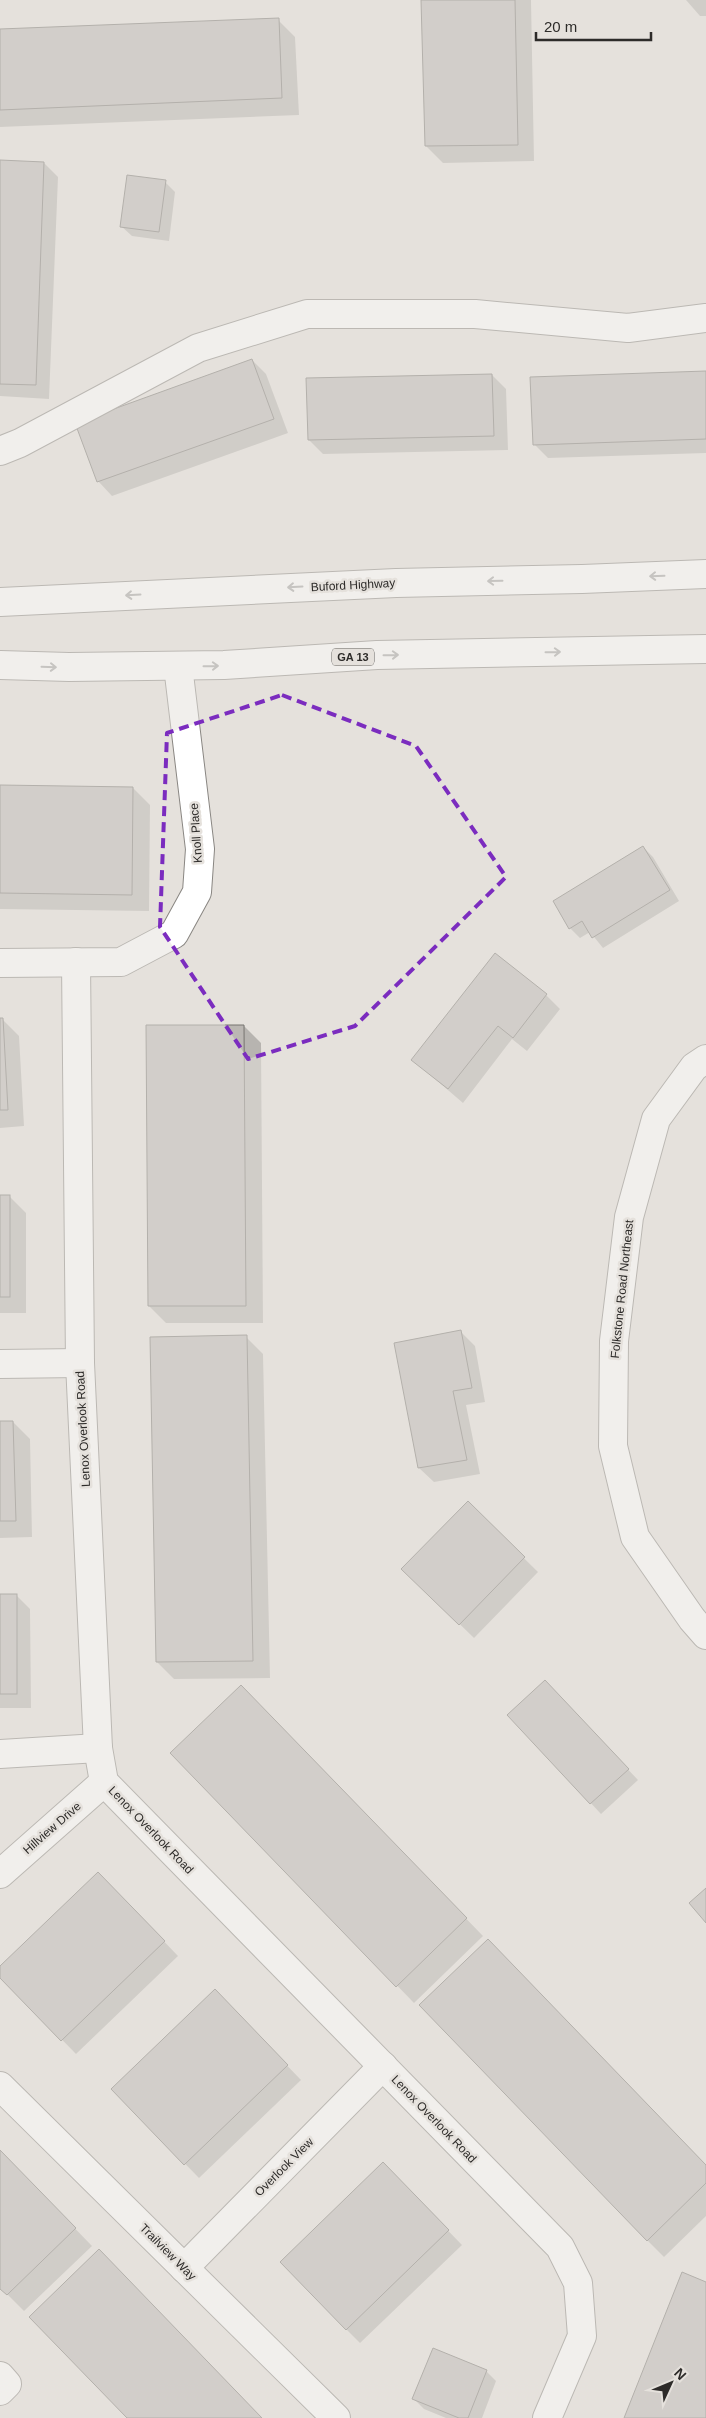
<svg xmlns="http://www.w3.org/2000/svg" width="706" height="2418" viewBox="0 0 706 2418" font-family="Arial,sans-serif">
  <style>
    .shadow { fill: #0003 }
    .building { fill: #bbb7b3; stroke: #777470 }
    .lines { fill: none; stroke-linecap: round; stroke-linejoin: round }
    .street-casing { stroke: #898682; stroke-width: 30 }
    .primary-casing { stroke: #898682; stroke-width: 30 }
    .street { stroke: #fff; stroke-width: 28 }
    .primary { stroke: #fff; stroke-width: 28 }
    .oneway { stroke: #a0a09f }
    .marked { fill: none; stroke: #7b2cbf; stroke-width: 4; stroke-dasharray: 10 6; stroke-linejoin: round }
    .labels { text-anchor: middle; stroke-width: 5; stroke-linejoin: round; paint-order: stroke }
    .shield { fill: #e5e1dc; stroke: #64625f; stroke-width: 1 }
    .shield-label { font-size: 11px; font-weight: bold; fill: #2d2b29 }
    .street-label { font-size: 12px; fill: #2d2b29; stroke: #e5e1dc }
  </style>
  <rect width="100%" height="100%" fill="#e5e1dc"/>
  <!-- shadow -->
  <g class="shadow">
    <path d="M 423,0 L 531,0 L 534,161 L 443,163 L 426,146 Z"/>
    <path d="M 686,0 L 706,0 L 706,16 L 700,16 Z"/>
    <path d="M 278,20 L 295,37 L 299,115 L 0,127 L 0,31 Z"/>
    <path d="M 0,161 L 44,163 L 58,177 L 49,399 L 0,396 Z"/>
    <path d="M 165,182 L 175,192 L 169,241 L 132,236 L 121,226 Z"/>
    <path d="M 252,360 L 266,374 L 288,433 L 112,496 L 98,481 Z"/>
    <path d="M 706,372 L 706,453 L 548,458 L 534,444 Z"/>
    <path d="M 492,375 L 506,389 L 508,450 L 323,454 L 309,440 Z"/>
    <path d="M 0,786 L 133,788 L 150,805 L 149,911 L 0,909 Z"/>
    <path d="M 643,847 L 653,857 L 679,901 L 603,948 L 590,932 L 580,938 L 570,928 Z"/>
    <path d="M 546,995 L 560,1009 L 527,1051 L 512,1039 L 463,1103 L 413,1060 Z"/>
    <path d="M 2,1019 L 19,1036 L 24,1126 L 0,1128 L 0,1020 Z"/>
    <path d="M 244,1026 L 261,1043 L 263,1323 L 166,1323 L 149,1306 Z"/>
    <path d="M 0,1196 L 9,1196 L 26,1213 L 26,1313 L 0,1313 Z"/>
    <path d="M 460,1331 L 475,1346 L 485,1402 L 466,1405 L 480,1474 L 434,1482 L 419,1468 L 395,1344 Z"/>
    <path d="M 246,1337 L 263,1354 L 270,1678 L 174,1679 L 157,1662 Z"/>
    <path d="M 0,1422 L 13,1422 L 30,1439 L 32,1537 L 0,1538 Z"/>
    <path d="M 468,1503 L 538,1572 L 474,1638 L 403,1569 Z"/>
    <path d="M 0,1595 L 16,1595 L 30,1609 L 31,1708 L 0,1708 Z"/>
    <path d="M 555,1692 L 638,1780 L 601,1814 L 509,1715 Z"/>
    <path d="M 257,1703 L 483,1936 L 414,2003 L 172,1753 Z"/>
    <path d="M 112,1887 L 178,1956 L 76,2054 L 0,1976 L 0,1968 Z"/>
    <path d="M 229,2005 L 301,2080 L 199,2178 L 113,2090 Z"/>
    <path d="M 0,2151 L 92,2246 L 24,2311 L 0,2287 Z"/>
    <path d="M 706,2166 L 706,2216 L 664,2257 L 647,2240 Z"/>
    <path d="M 397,2178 L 462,2245 L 360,2343 L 346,2329 Z"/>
    <path d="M 486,2371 L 496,2381 L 482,2418 L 446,2418 L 424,2409 L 414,2399 Z"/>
  </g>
  <!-- building -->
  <g class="building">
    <path d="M 421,0 L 515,0 L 518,145 L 425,146 Z"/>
    <path d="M 279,18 L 282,98 L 0,110 L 0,29 Z"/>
    <path d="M 0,160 L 44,162 L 36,385 L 0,384 Z"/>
    <path d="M 127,175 L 166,180 L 159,232 L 120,227 Z"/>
    <path d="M 252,359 L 274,419 L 97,482 L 75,423 Z"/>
    <path d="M 706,371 L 706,439 L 533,445 L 530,377 Z"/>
    <path d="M 492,374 L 494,436 L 308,440 L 306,378 Z"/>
    <path d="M 0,785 L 133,787 L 132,895 L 0,893 Z"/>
    <path d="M 643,846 L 670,890 L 592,938 L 582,921 L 569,929 L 553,901 Z"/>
    <path d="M 495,953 L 547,994 L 513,1038 L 498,1026 L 448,1089 L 411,1060 Z"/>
    <path d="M 0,1018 L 3,1018 L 8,1110 L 0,1110 Z"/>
    <path d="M 146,1025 L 244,1025 L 246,1306 L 148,1306 Z"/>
    <rect x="0" y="1195" width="10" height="102"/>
    <path d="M 461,1330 L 472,1388 L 453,1391 L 467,1460 L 418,1468 L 394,1343 Z"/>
    <path d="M 247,1335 L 253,1661 L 156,1662 L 150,1337 Z"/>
    <path d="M 0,1421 L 13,1421 L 16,1521 L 0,1521 Z"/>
    <path d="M 468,1501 L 525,1557 L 459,1625 L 401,1569 Z"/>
    <rect x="0" y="1594" width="17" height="100"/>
    <path d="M 545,1680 L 629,1769 L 590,1804 L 507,1715 Z"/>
    <path d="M 241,1685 L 467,1918 L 396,1987 L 170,1753 Z"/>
    <path d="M 98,1872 L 165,1941 L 61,2041 L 0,1978 L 0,1966 Z"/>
    <path d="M 706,1888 L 706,1923 L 689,1903 Z"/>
    <path d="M 488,1939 L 706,2165 L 706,2183 L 647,2241 L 419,2005 Z"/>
    <path d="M 215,1989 L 288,2065 L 184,2165 L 111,2089 Z"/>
    <path d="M 0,2150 L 76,2228 L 7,2295 L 0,2289 Z"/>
    <path d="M 383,2162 L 449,2230 L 346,2330 L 280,2262 Z"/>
    <path d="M 99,2249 L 262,2418 L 127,2418 L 29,2317 Z"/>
    <path d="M 682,2272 L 706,2282 L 706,2418 L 624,2418 Z"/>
    <path d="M 433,2348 L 487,2370 L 468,2418 L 459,2418 L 412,2399 Z"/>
  </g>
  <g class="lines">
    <!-- street casing -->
    <g class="street-casing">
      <g id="street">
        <path d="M 0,451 L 20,443 L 198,348 L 307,314 L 475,314 L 628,328 L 706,318"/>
        <path d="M 76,962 L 80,1363 L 98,1748 L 104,1782 L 560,2247 L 578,2283 L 582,2336 L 547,2418"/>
        <path d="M 0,963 L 121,962 L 174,934 L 197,892 L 200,849 L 178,666"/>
        <path d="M 706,1059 L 694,1067 L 656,1119 L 629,1217 L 614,1341 L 613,1446 L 635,1537 L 692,1619 L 706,1635"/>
        <path d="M 0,1364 L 80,1363"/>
        <path d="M 0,1754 L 98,1748"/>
        <path d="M 0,1874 L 104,1782"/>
        <path d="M 0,2086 L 336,2418"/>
        <path d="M 184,2268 L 383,2066"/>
        <path d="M 0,2376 L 7,2384 L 0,2391"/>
      </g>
    </g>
    <!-- primary casing -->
    <g class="primary-casing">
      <g id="primary">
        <path d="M 0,602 L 396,583 L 582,579 L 706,574"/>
        <path d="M 0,665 L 69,667 L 224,665 L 377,655 L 706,649"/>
      </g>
    </g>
    <!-- street -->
    <use href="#street" class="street"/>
    <!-- primary -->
    <use href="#primary" class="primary"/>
  </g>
  <!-- one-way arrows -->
  <defs><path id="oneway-shaft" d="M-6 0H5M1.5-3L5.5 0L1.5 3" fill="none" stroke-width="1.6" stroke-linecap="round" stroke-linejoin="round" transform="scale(1.25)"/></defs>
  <g class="oneway">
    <use href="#oneway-shaft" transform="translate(657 576) rotate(178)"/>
    <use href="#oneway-shaft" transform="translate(495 581) rotate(179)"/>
    <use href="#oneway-shaft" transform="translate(295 587) rotate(177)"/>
    <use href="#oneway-shaft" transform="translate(133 595) rotate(177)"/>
    <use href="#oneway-shaft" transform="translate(553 652) rotate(-1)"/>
    <use href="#oneway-shaft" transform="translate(391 655) rotate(-1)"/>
    <use href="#oneway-shaft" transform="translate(211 666) rotate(-1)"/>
    <use href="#oneway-shaft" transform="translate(49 667) rotate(2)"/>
  </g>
  <!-- marked area -->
  <path d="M0 0H706V2418H0ZM 282,695 L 416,746 L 506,877 L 355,1026 L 248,1059 L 160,927 L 167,733 Z" fill="#e5e1dc" fill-opacity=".55" fill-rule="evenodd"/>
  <path class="marked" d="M 282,695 L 416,746 L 506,877 L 355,1026 L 248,1059 L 160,927 L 167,733 Z"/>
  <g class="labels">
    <!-- shield labels -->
    <rect class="shield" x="332" y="648.5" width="42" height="17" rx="4"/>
    <g class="shield-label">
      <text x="353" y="661">GA 13</text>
    </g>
    <!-- street labels -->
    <g class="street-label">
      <text transform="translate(353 585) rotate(-3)" y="4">Buford Highway</text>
      <text transform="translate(196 833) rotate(-94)" y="4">Knoll Place</text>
      <text transform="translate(622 1289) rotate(-84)" y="4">Folkstone Road Northeast</text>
      <text transform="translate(83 1429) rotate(-93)" y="4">Lenox Overlook Road</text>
      <text transform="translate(52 1828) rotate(-41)" y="4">Hillview Drive</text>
      <text transform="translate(151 1830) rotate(46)" y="4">Lenox Overlook Road</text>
      <text transform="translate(434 2119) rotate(46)" y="4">Lenox Overlook Road</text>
      <text transform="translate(284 2167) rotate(-45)" y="4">Overlook View</text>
      <text transform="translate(168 2252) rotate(45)" y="4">Trailview Way</text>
    </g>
  </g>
  <!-- north arrow -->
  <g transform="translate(671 2383) rotate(46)" stroke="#e5e1dc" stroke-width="4" paint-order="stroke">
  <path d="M0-4L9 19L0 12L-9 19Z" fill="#2d2b29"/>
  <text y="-8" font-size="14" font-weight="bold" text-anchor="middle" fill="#2d2b29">N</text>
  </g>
  <!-- scale -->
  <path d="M536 32v8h115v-8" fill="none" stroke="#2d2b29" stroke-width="2.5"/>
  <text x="544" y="32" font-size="15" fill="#2d2b29" stroke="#e5e1dc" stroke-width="4" paint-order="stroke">20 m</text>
</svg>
